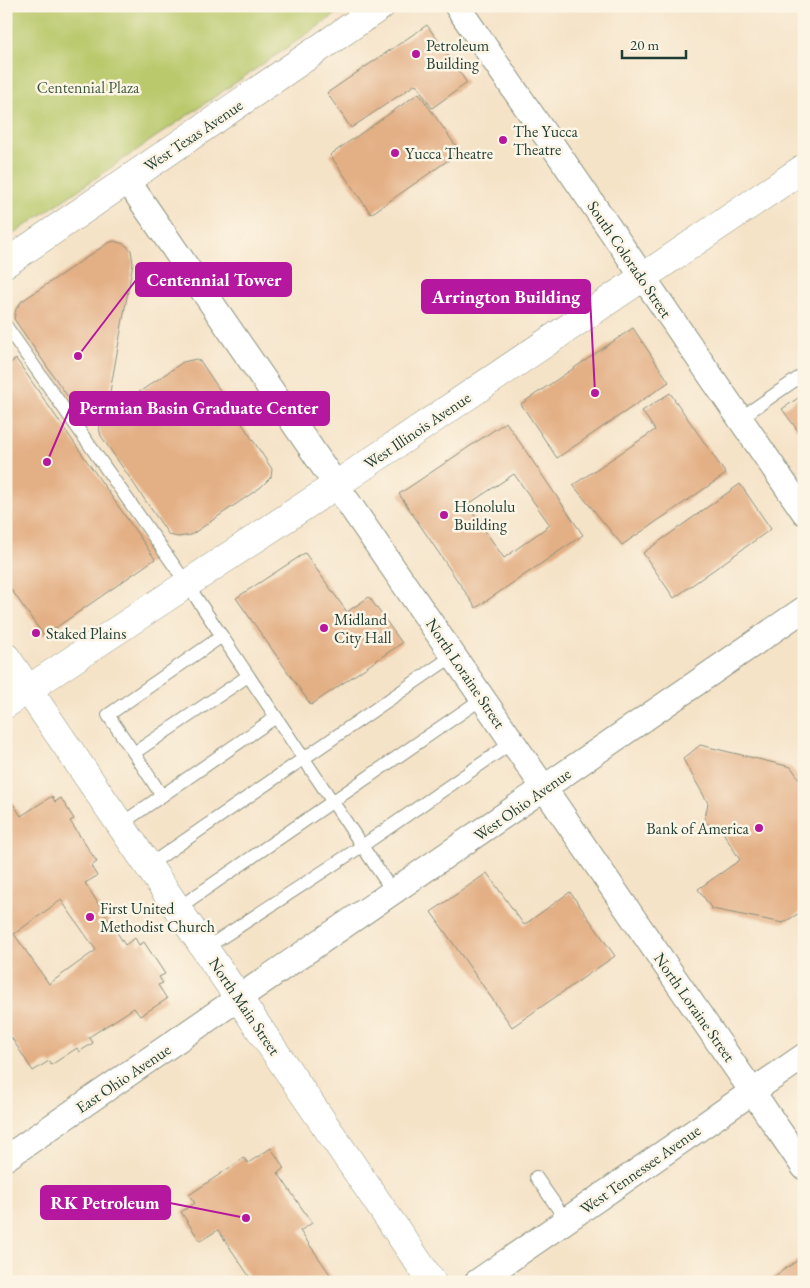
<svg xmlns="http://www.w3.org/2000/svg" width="810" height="1288" viewBox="0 0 810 1288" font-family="'EB Garamond',serif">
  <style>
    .green { fill: #b9c96c; stroke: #6c8350 }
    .building { fill: #e3af84; fill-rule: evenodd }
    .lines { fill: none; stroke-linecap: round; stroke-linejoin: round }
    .service-casing { stroke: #8a907e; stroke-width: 14 }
    .minor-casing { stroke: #8a907e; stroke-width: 27 }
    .tertiary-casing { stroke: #8a907e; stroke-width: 29 }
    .secondary-casing { stroke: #8a907e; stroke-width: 29 }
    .service { stroke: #fff; stroke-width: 12 }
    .minor { stroke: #fff; stroke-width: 25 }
    .tertiary { stroke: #fff; stroke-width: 28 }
    .secondary { stroke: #fff; stroke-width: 28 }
    .poi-dot { fill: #b5179e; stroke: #fcf5e5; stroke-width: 2 }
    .labels { text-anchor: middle; stroke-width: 5; stroke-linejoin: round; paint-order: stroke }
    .poi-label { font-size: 16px; fill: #1f3d34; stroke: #fcf5e5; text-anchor: start }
    .park-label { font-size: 16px; fill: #3e593f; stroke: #fcf5e5 }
    .street-label { font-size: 16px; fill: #1f3d34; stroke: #fcf5e5 }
    .leader { fill: none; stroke: #b5179e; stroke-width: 2 }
    .callout-dot { fill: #b5179e; stroke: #fcf5e5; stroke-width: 2 }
    .callout { fill: #b5179e; stroke: #b5179e; stroke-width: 2 }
    .callout-label { font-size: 18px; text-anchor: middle; font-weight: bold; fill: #fff }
  </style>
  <rect width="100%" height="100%" fill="#fcf5e5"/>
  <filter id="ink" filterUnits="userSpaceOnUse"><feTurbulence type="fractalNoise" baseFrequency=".02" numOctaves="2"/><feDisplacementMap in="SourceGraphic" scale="10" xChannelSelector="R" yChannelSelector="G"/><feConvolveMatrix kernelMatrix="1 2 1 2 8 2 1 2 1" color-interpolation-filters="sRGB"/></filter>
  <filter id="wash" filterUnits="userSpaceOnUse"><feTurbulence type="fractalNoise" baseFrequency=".0096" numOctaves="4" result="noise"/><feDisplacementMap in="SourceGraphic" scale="20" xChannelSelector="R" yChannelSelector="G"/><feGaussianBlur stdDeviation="1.12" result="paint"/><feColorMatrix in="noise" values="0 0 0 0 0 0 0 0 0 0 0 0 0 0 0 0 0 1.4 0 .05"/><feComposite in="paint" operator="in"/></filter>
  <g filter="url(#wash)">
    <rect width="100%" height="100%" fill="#f5e3c8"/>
    <!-- green -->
    <path class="green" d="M 6,6 L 348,6 L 6,239 Z"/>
    <g id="blocks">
      <!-- building -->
      <g class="building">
        <path d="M 427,25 L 467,83 L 432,108 L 416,84 L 351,128 L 327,93 Z"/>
        <path d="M 419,93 L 460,152 L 371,214 L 330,155 Z"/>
        <path d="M 114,241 L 124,244 L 131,250 L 133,263 L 110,392 L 107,405 L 93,412 L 83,413 L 75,407 L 14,319 L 16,309 L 22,301 L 108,243 Z"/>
        <path d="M 633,328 L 669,382 L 557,458 L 521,404 Z"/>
        <path d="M 16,359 L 155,559 L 44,636 L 6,582 L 6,366 Z"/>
        <path d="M 196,359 L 201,362 L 272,469 L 271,477 L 261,487 L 191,535 L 178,537 L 169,535 L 101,436 L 99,428 L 103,417 L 183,362 Z"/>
        <path d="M 670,393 L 726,474 L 622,545 L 573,485 L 655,430 L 642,411 Z"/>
        <path d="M 804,394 L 804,439 L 782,409 Z"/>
        <path d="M 506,422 L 583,535 L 476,608 L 399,494 ZM 514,474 L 550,525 L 504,558 L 467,505 Z"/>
        <path d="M 740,484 L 771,529 L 674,598 L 643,553 Z"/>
        <path d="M 305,553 L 347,612 L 369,597 L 402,643 L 311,705 L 236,598 Z"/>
        <path d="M 700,745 L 791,767 L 804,786 L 804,910 L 783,923 L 712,909 L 698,889 L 740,860 L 719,826 L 704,823 L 708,803 L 683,759 Z"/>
        <path d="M 6,793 L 21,816 L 52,796 L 55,802 L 61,798 L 74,819 L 70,821 L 97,862 L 91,866 L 97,876 L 85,883 L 125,945 L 135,938 L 139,945 L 144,942 L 165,974 L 159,977 L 163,983 L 158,985 L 167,999 L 140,1016 L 134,1008 L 89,1037 L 93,1043 L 79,1052 L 77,1048 L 51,1065 L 49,1061 L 33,1071 L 11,1037 L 6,1040 ZM 61,900 L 96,950 L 49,984 L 14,934 Z"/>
        <path d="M 487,873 L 524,925 L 570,892 L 615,956 L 512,1027 L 431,912 Z"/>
        <path d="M 271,1148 L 284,1168 L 278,1173 L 312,1223 L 300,1231 L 334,1280 L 340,1276 L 344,1282 L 241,1282 L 249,1276 L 218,1230 L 200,1241 L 181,1212 L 195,1203 L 189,1195 L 244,1158 L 248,1163 Z"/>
        <path d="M 804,1256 L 804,1282 L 766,1282 Z"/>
      </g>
    </g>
  </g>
  <g filter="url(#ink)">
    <use href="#blocks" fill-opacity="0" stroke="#8a907e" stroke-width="1"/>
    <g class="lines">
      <!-- service casing -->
      <g class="service-casing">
        <g id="service">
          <path d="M 6,326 L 187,584 L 393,892"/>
          <path d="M 739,419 L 804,374"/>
          <path d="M 134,753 L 108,715 L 222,636"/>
          <path d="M 162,796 L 134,753 L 248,676"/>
          <path d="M 121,824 L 276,717"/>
          <path d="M 149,865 L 454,655"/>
          <path d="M 178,908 L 483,698"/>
          <path d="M 206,948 L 362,846 L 513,742"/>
          <path d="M 536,1177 L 566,1220"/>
        </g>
      </g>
      <!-- minor casing -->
      <g class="minor-casing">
        <g id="minor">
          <path d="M 457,6 L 804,512"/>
          <path d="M 127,180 L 804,1167"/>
          <path d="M 6,1158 L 804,609"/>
          <path d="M 477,1282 L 804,1056"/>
        </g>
      </g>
      <!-- tertiary casing -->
      <g class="tertiary-casing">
        <path id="tertiary" d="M 6,657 L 432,1282"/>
      </g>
      <!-- secondary casing -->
      <g class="secondary-casing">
        <g id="secondary">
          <path d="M 6,263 L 381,6"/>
          <path d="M 6,704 L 336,485 L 804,168"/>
        </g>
      </g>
      <!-- service -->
      <use href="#service" class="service"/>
      <!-- minor -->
      <use href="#minor" class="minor"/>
      <!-- tertiary -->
      <use href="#tertiary" class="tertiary"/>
      <!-- secondary -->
      <use href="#secondary" class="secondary"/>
    </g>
  </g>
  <!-- markers -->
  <g class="poi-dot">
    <circle cx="416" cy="54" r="5"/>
    <circle cx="503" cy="140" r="5"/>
    <circle cx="395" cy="153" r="5"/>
    <circle cx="444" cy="515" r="5"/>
    <circle cx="324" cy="628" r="5"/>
    <circle cx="36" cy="633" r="5"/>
    <circle cx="759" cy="828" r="5"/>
    <circle cx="90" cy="917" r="5"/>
  </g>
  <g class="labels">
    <!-- poi labels -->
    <g class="poi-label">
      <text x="426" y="51">Petroleum<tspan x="426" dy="18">Building</tspan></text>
      <text x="513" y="137">The Yucca<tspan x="513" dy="18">Theatre</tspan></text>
      <text x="405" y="159">Yucca Theatre</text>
      <text x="454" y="512">Honolulu<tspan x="454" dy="18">Building</tspan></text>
      <text x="334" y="625">Midland<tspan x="334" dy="18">City Hall</tspan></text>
      <text x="46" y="639">Staked Plains</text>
      <text x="749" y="834" text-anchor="end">Bank of America</text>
      <text x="100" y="914">First United<tspan x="100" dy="18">Methodist Church</tspan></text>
    </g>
    <!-- park labels -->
    <g class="park-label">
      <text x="88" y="93">Centennial Plaza</text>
    </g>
    <!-- street labels -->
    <g class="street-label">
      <text transform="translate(193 135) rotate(-34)" y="6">West Texas Avenue</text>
      <text transform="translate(630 259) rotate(56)" y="6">South Colorado Street</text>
      <text transform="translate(417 430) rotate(-34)" y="6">West Illinois Avenue</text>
      <text transform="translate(466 673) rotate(56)" y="6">North Loraine Street</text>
      <text transform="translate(522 804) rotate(-35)" y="6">West Ohio Avenue</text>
      <text transform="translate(245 1006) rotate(56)" y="6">North Main Street</text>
      <text transform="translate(695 1007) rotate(55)" y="6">North Loraine Street</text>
      <text transform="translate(123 1078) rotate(-34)" y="6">East Ohio Avenue</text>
      <text transform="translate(640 1169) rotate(-35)" y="6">West Tennessee Avenue</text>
    </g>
  </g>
  <!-- callouts -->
  <path class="leader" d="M78 356L136 280M595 393L590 297M47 462L70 408M246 1218L170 1203"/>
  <g class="callout-dot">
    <circle cx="78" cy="356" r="5"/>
    <circle cx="595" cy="393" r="5"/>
    <circle cx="47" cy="462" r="5"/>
    <circle cx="246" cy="1218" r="5"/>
  </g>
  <g class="callout">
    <rect x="136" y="263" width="155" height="33" rx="5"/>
    <rect x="422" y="280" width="168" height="33" rx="5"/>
    <rect x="70" y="392" width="259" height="33" rx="5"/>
    <rect x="41" y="1186" width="129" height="33" rx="5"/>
  </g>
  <g class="callout-label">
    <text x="214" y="286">Centennial Tower</text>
    <text x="506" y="303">Arrington Building</text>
    <text x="199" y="414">Permian Basin Graduate Center</text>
    <text x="105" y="1209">RK Petroleum</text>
  </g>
  <!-- margin -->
  <rect width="810" height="1288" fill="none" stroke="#fcf5e5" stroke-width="25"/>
  <!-- scale -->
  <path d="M622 50v8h64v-8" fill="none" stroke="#1f3d34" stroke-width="2.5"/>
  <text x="630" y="50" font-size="15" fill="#1f3d34" stroke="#fcf5e5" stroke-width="4" paint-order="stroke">20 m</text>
</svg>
